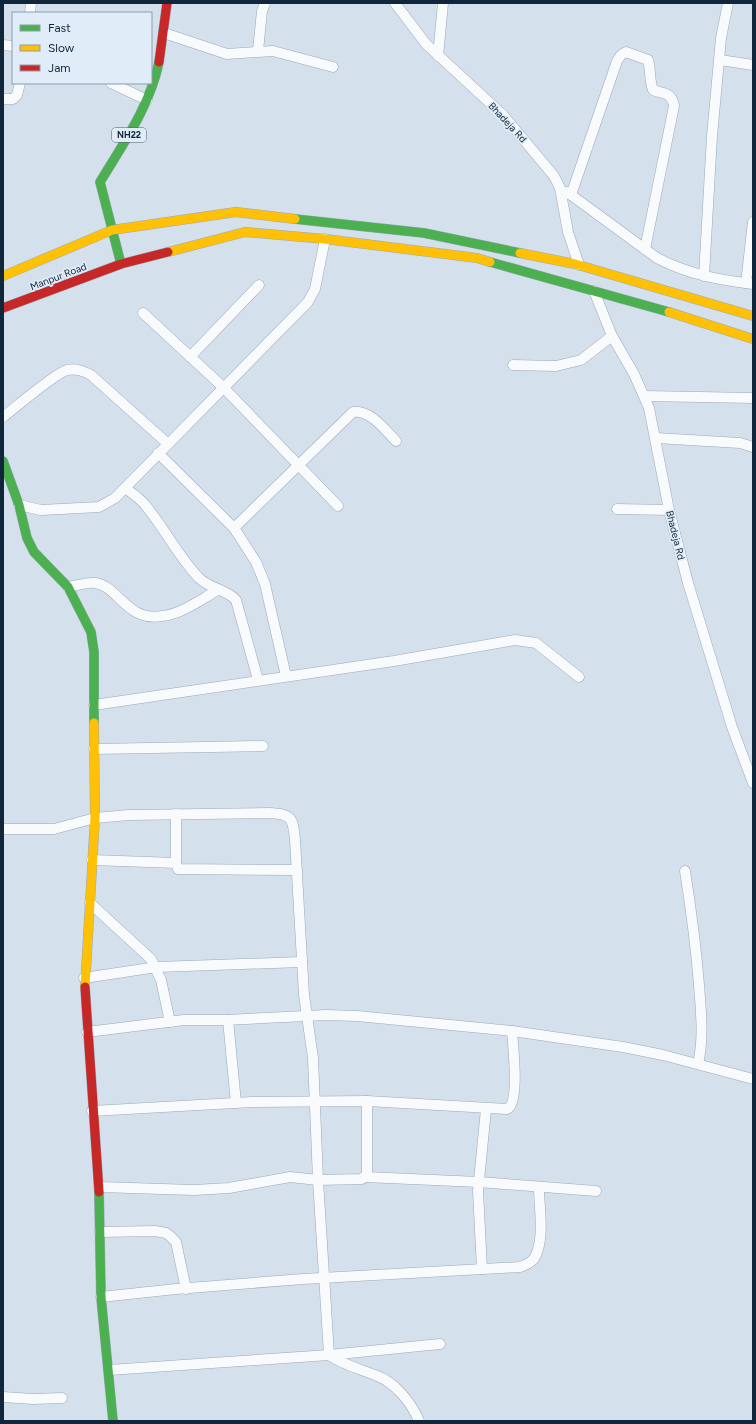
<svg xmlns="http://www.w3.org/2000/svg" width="756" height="1424" viewBox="0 0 756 1424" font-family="Figtree,sans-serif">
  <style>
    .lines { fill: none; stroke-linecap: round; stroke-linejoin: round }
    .street-casing { stroke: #99a9b8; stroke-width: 11 }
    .fast-casing { stroke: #99a9b8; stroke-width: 10 }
    .slow-casing { stroke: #99a9b8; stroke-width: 10 }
    .jam-casing { stroke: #99a9b8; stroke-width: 10 }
    .street { stroke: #f9fafc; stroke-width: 10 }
    .fast { stroke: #4caf50; stroke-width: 9 }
    .slow { stroke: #ffc107; stroke-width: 9 }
    .jam { stroke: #c62828; stroke-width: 9 }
    .labels { text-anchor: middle; stroke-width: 3.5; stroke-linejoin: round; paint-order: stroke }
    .shield { fill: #e0ecf7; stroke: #4e6173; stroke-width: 1 }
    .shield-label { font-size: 9px; font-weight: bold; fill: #0f263b }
    .street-label { font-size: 10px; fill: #0f263b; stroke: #e0ecf7 }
  </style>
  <rect width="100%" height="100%" fill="#d4e0ec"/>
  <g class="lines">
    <!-- street casing -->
    <g class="street-casing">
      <g id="street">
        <path d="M 395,3 L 426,44 L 503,115 L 554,176 L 560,188 L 568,232 L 579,265"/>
        <path d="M 30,13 L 31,3"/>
        <path d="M 164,33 L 227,54 L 273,51 L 333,67"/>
        <path d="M 3,45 L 13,46"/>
        <path d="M 258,51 L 262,11 L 265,3"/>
        <path d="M 438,56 L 443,3"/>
        <path d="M 720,60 L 753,65"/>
        <path d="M 111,83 L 147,100"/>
        <path d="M 3,99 L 13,99 L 17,95 L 20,83"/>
        <path d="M 567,192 L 657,258 C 688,274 718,280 753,284"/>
        <path d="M 571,195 L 617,61 L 621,55 L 626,52 L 648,60 C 651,70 649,80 653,90 C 663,94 672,92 674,106 L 645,249"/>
        <path d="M 704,276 L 712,136 L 721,38 L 728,3"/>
        <path d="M 746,283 L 753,222"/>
        <path d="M 594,291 L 612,336 L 634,374 L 649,408 L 669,510 L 688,583 L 732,727 L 753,783"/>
        <path d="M 143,313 L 223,387 L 338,506"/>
        <path d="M 190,357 L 259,285"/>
        <path d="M 513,365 L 556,366 L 581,360 L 612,336"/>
        <path d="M 644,396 L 753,398"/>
        <path d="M 3,417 C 16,407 54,374 67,370 C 76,368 83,371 91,375 L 167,443"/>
        <path d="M 656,438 L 740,443 L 753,447"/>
        <path d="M 158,453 L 234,528 L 256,562 L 265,584 L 286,676"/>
        <path d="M 125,488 C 132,493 141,499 146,506 C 165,529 178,556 199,578 C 210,589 226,589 236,600 L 258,680"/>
        <path d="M 19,505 L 41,510 L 99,507 L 115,498 L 308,302 L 315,289 L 325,239"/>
        <path d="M 617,509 L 669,510"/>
        <path d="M 234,528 L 353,412 C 371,410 385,430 396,441"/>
        <path d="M 68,587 C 76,586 86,582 95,583 C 119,586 126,622 162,616 C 182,614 201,599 218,590"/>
        <path d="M 94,705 L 394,661 L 515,640 L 536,643 L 579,677"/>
        <path d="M 94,749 L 263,746"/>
        <path d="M 176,814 L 176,863 L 178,869 L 297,870"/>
        <path d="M 3,829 L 54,829 L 95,818 L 129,815 L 269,813 C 292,814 293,818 295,840 L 304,995 L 313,1058 L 318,1180 L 329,1355 C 346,1366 357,1368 375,1375 C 395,1382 411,1402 419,1421"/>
        <path d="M 92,860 L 176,863"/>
        <path d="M 685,871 C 691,909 696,947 699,985 C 701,1012 704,1038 698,1064"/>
        <path d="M 90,903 L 151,959 L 161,980 L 170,1022"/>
        <path d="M 84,978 L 157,967 L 302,962"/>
        <path d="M 228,1020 L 236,1103"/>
        <path d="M 87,1032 L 184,1020 L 225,1020 L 326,1015 L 357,1016 L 512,1031 L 623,1047 L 663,1055 L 753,1079"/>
        <path d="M 92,1111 L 252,1102 L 367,1101 L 507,1109 C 520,1103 513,1046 512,1031"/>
        <path d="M 365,1177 L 479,1182 L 596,1191"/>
        <path d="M 99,1187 L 194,1190 L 229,1188 L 290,1177 L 318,1180 L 362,1179 L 367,1174 L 367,1101"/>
        <path d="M 100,1232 L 155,1231 L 166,1233 L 170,1236 L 176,1242 L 186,1289"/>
        <path d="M 482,1269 L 478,1191 L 486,1109"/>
        <path d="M 101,1297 L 176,1289 L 303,1279 L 520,1267 C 525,1265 532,1263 535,1257 C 545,1237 539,1209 539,1187"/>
        <path d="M 109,1370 L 329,1355 L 440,1344"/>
        <path d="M 3,1397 L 33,1399 L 62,1398"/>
      </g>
    </g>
    <!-- fast casing -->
    <g class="fast-casing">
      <g id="fast">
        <path d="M 295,219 L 424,233 L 520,253"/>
        <path d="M 490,262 L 669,312"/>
        <path d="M 121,264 L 100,182 C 123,144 150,106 159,62"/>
        <path d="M 3,461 L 19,505 L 27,538 L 34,552 L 68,587 L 91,632 L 94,652 L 94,723"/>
        <path d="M 99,1192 L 101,1297 L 113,1421"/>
      </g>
    </g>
    <!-- slow casing -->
    <g class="slow-casing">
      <g id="slow">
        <path d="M 168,252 L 245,232 L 325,239 L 477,258 L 490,262"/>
        <path d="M 520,253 L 575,264 L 753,316"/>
        <path d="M 3,276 L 112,230 L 236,212 L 295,219"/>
        <path d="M 669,312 L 753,339"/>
        <path d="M 85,987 L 95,818 L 94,723"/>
      </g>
    </g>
    <!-- jam casing -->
    <g class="jam-casing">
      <g id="jam">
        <path d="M 159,62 L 167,3"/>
        <path d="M 3,308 L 121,264 L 168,252"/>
        <path d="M 85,987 L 99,1192"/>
      </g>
    </g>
    <!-- street -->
    <use href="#street" class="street"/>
    <!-- fast -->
    <use href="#fast" class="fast"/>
    <!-- slow -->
    <use href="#slow" class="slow"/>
    <!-- jam -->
    <use href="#jam" class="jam"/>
  </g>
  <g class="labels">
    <!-- shield labels -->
    <rect class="shield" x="112" y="128" width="34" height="14" rx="3"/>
    <g class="shield-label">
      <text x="129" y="138">NH22</text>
    </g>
    <!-- street labels -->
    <g class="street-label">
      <text transform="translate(508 122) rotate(47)" y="4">Bhadeja Rd</text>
      <text transform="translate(58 276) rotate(-21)" y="4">Manpur Road</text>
      <text transform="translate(676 535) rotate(76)" y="4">Bhadeja Rd</text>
    </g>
  </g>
  <!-- border -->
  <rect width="756" height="1424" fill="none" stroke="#0f263b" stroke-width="8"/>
  <!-- legend -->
  <rect x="12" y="12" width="140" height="72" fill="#e0ecf7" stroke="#8c9dac"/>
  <rect x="20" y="25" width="20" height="6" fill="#4caf50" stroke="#8c9dac"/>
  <text x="48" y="32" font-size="12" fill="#0f263b">Fast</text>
  <rect x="20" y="45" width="20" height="6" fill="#ffc107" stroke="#8c9dac"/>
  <text x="48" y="52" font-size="12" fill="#0f263b">Slow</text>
  <rect x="20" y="65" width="20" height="6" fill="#c62828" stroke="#8c9dac"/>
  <text x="48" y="72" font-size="12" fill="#0f263b">Jam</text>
</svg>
